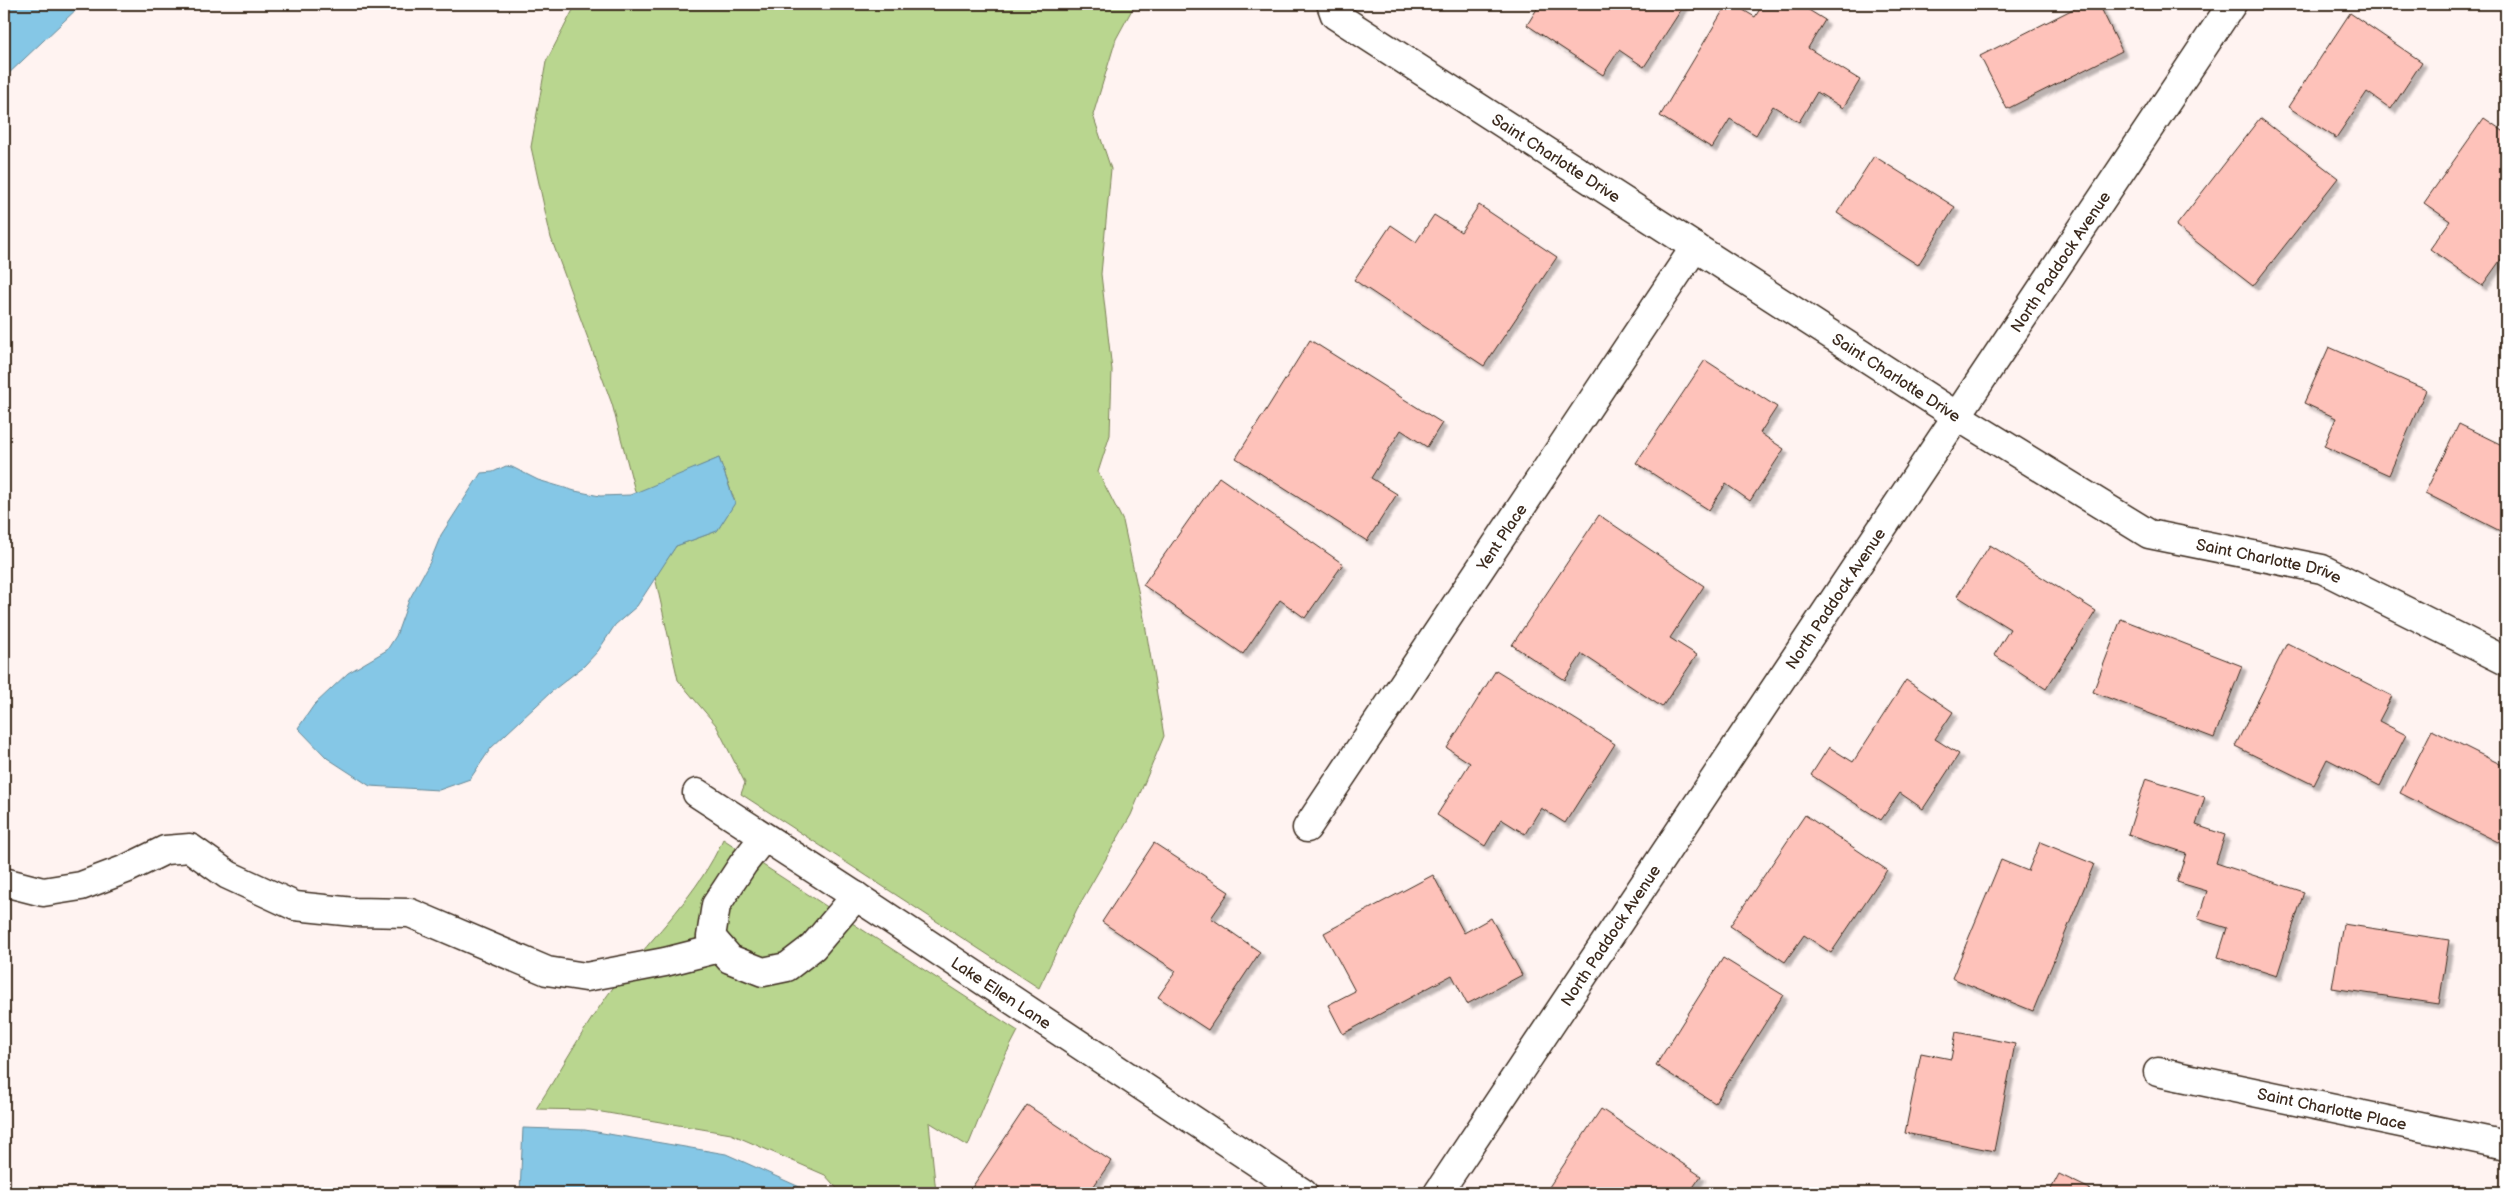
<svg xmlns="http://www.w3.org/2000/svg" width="2510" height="1197" viewBox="0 0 2510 1197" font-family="'Balsamiq Sans',sans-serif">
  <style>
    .green { fill: #b9d68f; stroke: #7a8056 }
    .water { fill: #85c7e6; stroke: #678896 }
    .building { fill: #fec2ba; stroke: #3b2a1e; filter: url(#shadow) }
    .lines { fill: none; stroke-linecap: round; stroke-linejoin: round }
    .minor-casing { stroke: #3b2a1e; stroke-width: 31 }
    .minor { stroke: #fff; stroke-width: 28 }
    .labels { text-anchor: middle; stroke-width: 5; stroke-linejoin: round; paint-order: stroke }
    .street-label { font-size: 16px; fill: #3b2a1e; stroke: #fff }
  </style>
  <defs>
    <filter id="shadow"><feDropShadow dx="4.5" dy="4.5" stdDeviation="1" flood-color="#0004"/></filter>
  </defs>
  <rect width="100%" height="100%" fill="#fff3f1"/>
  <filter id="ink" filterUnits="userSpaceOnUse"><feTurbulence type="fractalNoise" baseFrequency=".02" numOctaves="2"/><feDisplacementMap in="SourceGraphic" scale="10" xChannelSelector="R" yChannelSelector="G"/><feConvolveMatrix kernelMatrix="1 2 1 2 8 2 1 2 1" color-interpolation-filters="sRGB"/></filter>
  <g filter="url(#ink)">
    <!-- green -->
    <g class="green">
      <path d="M 581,4 L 1135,4 L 1116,39 L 1093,115 L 1111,169 L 1101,274 L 1112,370 L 1110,435 L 1098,472 L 1123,521 L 1144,618 L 1164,736 L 1131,815 L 1077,909 L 1039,988 L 741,794 L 745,783 L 716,725 L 678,680 L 655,577 L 676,546 L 717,531 L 735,502 L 719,458 L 636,495 L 612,404 L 551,238 L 531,147 L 546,62 L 574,8 Z"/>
      <path d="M 723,839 L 1018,1031 L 1002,1062 L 968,1146 L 929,1122 L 936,1193 L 841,1193 L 825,1175 L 731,1134 L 590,1110 L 536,1109 C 562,1068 589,1018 619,980 C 654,935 700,892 723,839 Z"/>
    </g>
    <!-- water -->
    <g class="water">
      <path d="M 4,4 L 82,4 L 4,78 Z"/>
      <path d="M 719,458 L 735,503 L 717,531 L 676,546 L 637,606 L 615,625 L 598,651 L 584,666 L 551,692 L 491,748 L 470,779 L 439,790 L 370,786 L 327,758 L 298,728 L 314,705 L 348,673 L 387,650 L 396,636 L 409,600 L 430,562 L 441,535 L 481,473 L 493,472 L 506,466 L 512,467 L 538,480 L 575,491 L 600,496 L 630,495 Z"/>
      <path d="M 523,1128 L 585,1130 L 726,1154 L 813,1193 L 520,1193 Z"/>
    </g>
    <!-- building -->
    <g class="building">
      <path d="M 1540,4 L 1685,4 L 1644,67 L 1619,50 L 1603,75 L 1527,25 Z"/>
      <path d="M 1727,4 L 1733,4 L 1755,17 L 1763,4 L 1799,4 L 1825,20 L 1808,48 L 1860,80 L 1843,108 L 1817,92 L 1799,122 L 1773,106 L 1756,135 L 1730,119 L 1712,148 L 1660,116 Z"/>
      <path d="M 2083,4 L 2099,4 L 2122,51 L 2007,109 L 1980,56 Z"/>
      <path d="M 2350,13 L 2422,62 L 2391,109 L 2367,92 L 2336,138 L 2288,107 Z"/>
      <path d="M 2260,118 L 2338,178 L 2253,286 L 2176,226 Z"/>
      <path d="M 2484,118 L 2506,133 L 2506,260 L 2502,258 L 2482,286 L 2430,249 L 2450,221 L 2424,203 Z"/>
      <path d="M 1874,156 L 1955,207 L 1918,265 L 1837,213 Z"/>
      <path d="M 1479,205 L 1557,257 L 1484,366 L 1354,280 L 1391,225 L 1416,242 L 1434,215 L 1461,232 Z"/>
      <path d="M 1310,340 L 1442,423 L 1427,447 L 1401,430 L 1371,478 L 1397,494 L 1367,541 L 1236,458 Z"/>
      <path d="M 2329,347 L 2426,390 L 2389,475 L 2324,446 L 2336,418 L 2304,403 Z"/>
      <path d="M 1705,360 L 1777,407 L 1760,433 L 1784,449 L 1750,501 L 1726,484 L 1709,510 L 1636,463 Z"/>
      <path d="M 2459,424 L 2506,447 L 2506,534 L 2425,493 Z"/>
      <path d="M 1219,477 L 1343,564 L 1305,618 L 1280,600 L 1243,654 L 1143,585 Z"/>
      <path d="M 1599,515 L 1704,586 L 1670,638 L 1697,655 L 1662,707 L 1582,654 L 1565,680 L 1512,645 Z"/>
      <path d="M 1990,545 L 2096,611 L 2046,689 L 1994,655 L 2010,629 L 1957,596 Z"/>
      <path d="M 2121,619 L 2242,666 L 2214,738 L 2093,692 Z"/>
      <path d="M 2287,643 L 2392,696 L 2379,721 L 2406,735 L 2380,786 L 2327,759 L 2314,785 L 2235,746 Z"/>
      <path d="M 1496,670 L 1615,744 L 1565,823 L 1541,808 L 1525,834 L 1501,819 L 1485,846 L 1437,815 L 1470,763 L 1447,748 Z"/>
      <path d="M 1906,680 L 1953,712 L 1935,739 L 1959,754 L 1923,809 L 1900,793 L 1881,820 L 1811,775 L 1829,747 L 1853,762 Z"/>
      <path d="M 2432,730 L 2506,767 L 2506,846 L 2400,793 Z"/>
      <path d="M 2146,778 L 2205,797 L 2196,825 L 2225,835 L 2216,863 L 2304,892 L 2277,976 L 2218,957 L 2227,928 L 2198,919 L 2207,891 L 2177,882 L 2186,853 L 2128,834 Z"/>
      <path d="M 1805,815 L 1887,870 L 1831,953 L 1804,935 L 1785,962 L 1730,926 Z"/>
      <path d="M 2040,842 L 2094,864 L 2033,1011 L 1952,978 L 2001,860 L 2028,871 Z"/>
      <path d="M 1154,843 L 1229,892 L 1211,918 L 1260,952 L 1208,1030 L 1158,997 L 1176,971 L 1102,922 Z"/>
      <path d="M 1433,875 L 1464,933 L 1491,918 L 1522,975 L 1467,1004 L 1452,975 L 1343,1034 L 1328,1005 L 1355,991 L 1324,933 Z"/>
      <path d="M 2343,924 L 2449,940 L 2439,1004 L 2332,988 Z"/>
      <path d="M 1723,958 L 1783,995 L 1715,1103 L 1656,1065 Z"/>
      <path d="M 1956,1032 L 2015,1044 L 1994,1151 L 1905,1133 L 1921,1053 L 1951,1059 Z"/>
      <path d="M 1027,1105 L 1111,1161 L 1089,1193 L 978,1193 L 971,1189 Z"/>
      <path d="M 1601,1109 L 1701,1176 L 1689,1193 L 1545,1193 Z"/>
      <path d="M 2059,1174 L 2090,1189 L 2088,1193 L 2049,1193 Z"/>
    </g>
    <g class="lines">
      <!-- minor casing -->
      <g class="minor-casing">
        <g id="minor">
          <path id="s1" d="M 1331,4 L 1335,15 L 1957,416 L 2149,534 L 2322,569 L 2506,661"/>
          <path id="s2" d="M 697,793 L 877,910 L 1303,1193"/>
          <path id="s3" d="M 1307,828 L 1695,247"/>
          <path d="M 764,837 L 743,864 L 716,905 L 711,937 L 730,959 L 763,972 L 787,967 L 813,947 L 856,896"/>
          <path d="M 4,882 L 43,892 L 81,886 L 126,869 L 165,850 L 190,848 L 228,875 L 295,906 L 354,912 L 410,913 L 547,971 L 586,977 L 665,962 L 720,948"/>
          <path id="s4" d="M 2158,1072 L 2506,1145"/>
          <path id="s5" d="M 1438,1193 L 2232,4"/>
        </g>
      </g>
      <!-- minor -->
      <use href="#minor" class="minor"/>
    </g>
  </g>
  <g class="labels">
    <!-- street labels -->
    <g class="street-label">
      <text dy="6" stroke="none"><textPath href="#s1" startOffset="275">Saint Charlotte Drive</textPath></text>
      <text dy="6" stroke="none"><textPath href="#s5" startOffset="1120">North Paddock Avenue</textPath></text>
      <text dy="6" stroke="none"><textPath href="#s1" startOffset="680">Saint Charlotte Drive</textPath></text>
      <text dy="6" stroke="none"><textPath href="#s3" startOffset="350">Yent Place</textPath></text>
      <text dy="6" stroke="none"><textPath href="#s1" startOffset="1100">Saint Charlotte Drive</textPath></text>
      <text dy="6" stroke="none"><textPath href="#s5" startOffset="715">North Paddock Avenue</textPath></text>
      <text dy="6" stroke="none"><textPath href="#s5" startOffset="310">North Paddock Avenue</textPath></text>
      <text dy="6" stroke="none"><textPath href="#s2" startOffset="364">Lake Ellen Lane</textPath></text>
      <text dy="6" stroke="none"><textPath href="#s4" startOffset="178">Saint Charlotte Place</textPath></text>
    </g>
  </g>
  <!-- margin -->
  <rect width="2510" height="1197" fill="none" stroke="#fff" stroke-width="20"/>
  <rect x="10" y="10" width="2490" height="1177" fill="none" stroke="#3b2a1e" stroke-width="2" filter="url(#ink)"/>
</svg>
